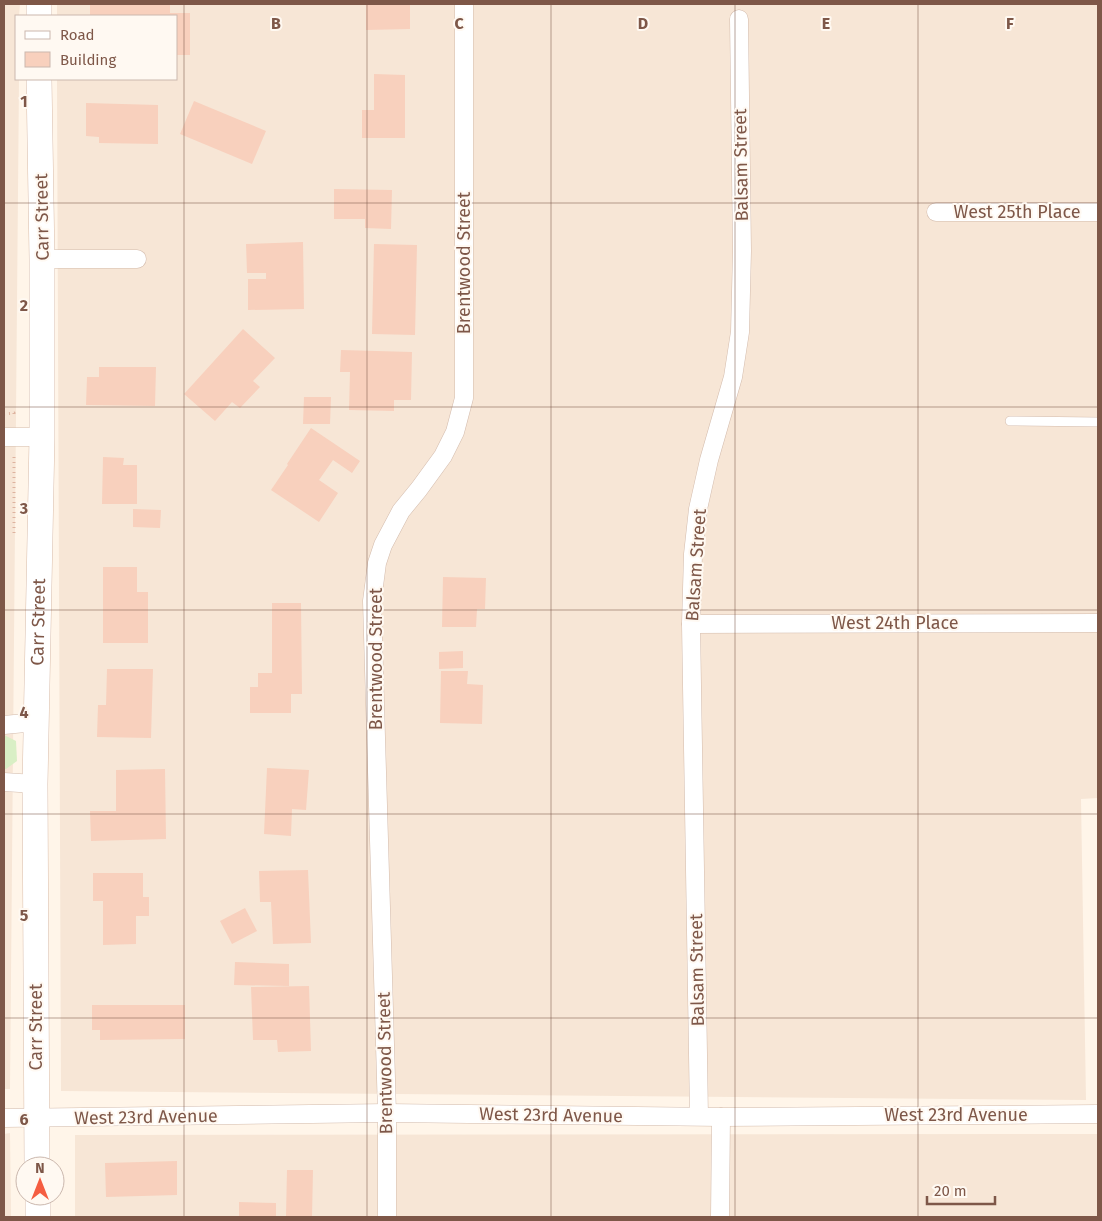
<svg xmlns="http://www.w3.org/2000/svg" width="1102" height="1221" viewBox="0 0 1102 1221" font-family="'Fira Sans',sans-serif">
  <style>
    .residential { fill: #f7e6d6 }
    .green { fill: #d9efc5 }
    .building { fill: #f8d0bd }
    .lines { fill: none; stroke-linecap: round; stroke-linejoin: round }
    .lane-casing { stroke: #d3bbac; stroke-width: 10 }
    .street-casing { stroke: #d3bbac; stroke-width: 19 }
    .secondary-casing { stroke: #d9bdab; stroke-width: 26 }
    .path { stroke: #deb39f; stroke-width: 3; stroke-dasharray: 1 4; stroke-linecap: butt }
    .lane { stroke: #fff; stroke-width: 9 }
    .street { stroke: #fff; stroke-width: 18 }
    .secondary { stroke: #fff; stroke-width: 25 }
    .grid { fill: none; stroke: #7e5748; stroke-width: 1; stroke-opacity: 0.55 }
    .labels { text-anchor: middle; stroke-width: 4; stroke-linejoin: round; paint-order: stroke }
    .street-label { font-size: 18px; fill: #7e5748; stroke: #fff9f2 }
    .grid-label { font-size: 16px; text-anchor: middle; font-weight: bold; fill: #7e5748; stroke: #fff9f2; stroke-width: 4; stroke-linejoin: round; paint-order: stroke }
  </style>
  <rect width="100%" height="100%" fill="#fff5e9"/>
  <!-- residential -->
  <g class="residential">
    <path d="M 4,4 L 20,4 L 19,16 L 16,16 L 16,79 L 19,79 L 10,1089 L 4,1089 Z"/>
    <path d="M 57,4 L 1098,4 L 1098,798 L 1081,799 L 1086,1100 L 61,1091 L 57,79 L 176,79 L 176,16 L 57,16 Z"/>
    <path d="M 10,1133 L 11,1217 L 4,1217 L 4,1134 Z"/>
    <path d="M 1098,1134 L 1098,1217 L 75,1217 L 75,1135 Z"/>
  </g>
  <!-- green -->
  <path class="green" d="M 4,735 L 16,741 L 17,761 L 6,769 L 4,769 Z"/>
  <!-- building -->
  <g class="building">
    <path d="M 90,4 L 170,4 L 170,13 L 190,13 L 190,55 L 176,55 L 176,16 L 90,16 Z"/>
    <path d="M 366,4 L 410,4 L 410,29 L 366,30 Z"/>
    <path d="M 374,74 L 405,75 L 405,138 L 362,138 L 362,110 L 374,110 Z"/>
    <path d="M 194,101 L 266,131 L 252,164 L 180,134 Z"/>
    <path d="M 86,103 L 158,105 L 158,144 L 99,143 L 99,137 L 86,136 Z"/>
    <path d="M 334,189 L 392,190 L 391,229 L 365,228 L 365,219 L 334,219 Z"/>
    <path d="M 303,242 L 304,309 L 248,310 L 248,279 L 266,279 L 266,273 L 247,273 L 246,244 Z"/>
    <path d="M 374,244 L 417,245 L 415,335 L 372,334 Z"/>
    <path d="M 243,329 L 275,358 L 253,381 L 260,387 L 240,408 L 232,402 L 215,421 L 184,394 Z"/>
    <path d="M 341,350 L 412,352 L 411,400 L 394,400 L 394,411 L 349,410 L 350,372 L 340,372 Z"/>
    <path d="M 99,367 L 156,367 L 155,406 L 86,405 L 87,377 L 99,377 Z"/>
    <path d="M 304,397 L 331,397 L 330,424 L 303,424 Z"/>
    <path d="M 311,428 L 360,461 L 352,473 L 333,460 L 319,480 L 338,493 L 319,522 L 271,490 L 288,465 L 287,464 Z"/>
    <path d="M 103,457 L 124,458 L 123,465 L 137,465 L 137,504 L 102,504 Z"/>
    <path d="M 133,509 L 161,510 L 160,528 L 133,527 Z"/>
    <path d="M 103,567 L 137,567 L 137,592 L 148,592 L 148,643 L 103,643 Z"/>
    <path d="M 443,577 L 486,578 L 485,609 L 477,609 L 476,627 L 442,627 Z"/>
    <path d="M 272,603 L 301,603 L 302,694 L 291,694 L 291,713 L 250,713 L 250,687 L 258,687 L 258,673 L 272,673 Z"/>
    <path d="M 463,651 L 463,668 L 439,669 L 439,652 Z"/>
    <path d="M 107,669 L 153,669 L 151,738 L 97,737 L 98,705 L 106,705 Z"/>
    <path d="M 441,671 L 468,671 L 467,684 L 483,685 L 482,724 L 440,723 Z"/>
    <path d="M 267,768 L 309,770 L 306,810 L 292,809 L 291,836 L 264,834 Z"/>
    <path d="M 165,769 L 166,839 L 91,841 L 90,811 L 116,811 L 116,770 Z"/>
    <path d="M 308,870 L 311,943 L 273,944 L 271,902 L 260,902 L 259,871 Z"/>
    <path d="M 93,873 L 143,873 L 143,897 L 149,897 L 149,916 L 136,916 L 136,944 L 103,945 L 103,901 L 93,901 Z"/>
    <path d="M 245,908 L 257,931 L 232,944 L 220,921 Z"/>
    <path d="M 235,962 L 289,964 L 289,986 L 234,985 Z"/>
    <path d="M 309,986 L 311,1051 L 278,1052 L 277,1040 L 253,1040 L 251,987 Z"/>
    <path d="M 92,1005 L 185,1005 L 185,1039 L 100,1040 L 100,1030 L 92,1030 Z"/>
    <path d="M 177,1161 L 177,1195 L 106,1197 L 105,1163 Z"/>
    <path d="M 287,1170 L 313,1170 L 312,1217 L 286,1216 Z"/>
    <path d="M 239,1202 L 276,1203 L 276,1217 L 239,1217 Z"/>
  </g>
  <g class="lines">
    <!-- lane casing -->
    <g class="lane-casing">
      <path id="lane" d="M 1010,421 L 1098,422"/>
    </g>
    <!-- street casing -->
    <g class="street-casing">
      <g id="street">
        <path d="M 936,212 L 1098,212"/>
        <path d="M 42,259 L 137,259"/>
        <path d="M 4,437 L 42,437"/>
        <path d="M 691,624 L 1098,623"/>
        <path d="M 4,725 L 36,722"/>
        <path d="M 4,782 L 35,784"/>
        <path d="M 699,1116 L 691,624 L 693,554 L 698,509 L 709,460 L 733,377 L 740,332 L 742,251 L 739,19"/>
        <path d="M 4,1118 L 387,1113 L 721,1117 L 1098,1114"/>
        <path d="M 387,1217 L 387,1113 L 372,601 L 377,563 L 383,545 L 401,511 L 419,489 L 443,456 L 455,432 L 464,398 L 464,4"/>
        <path d="M 720,1217 L 721,1117"/>
      </g>
    </g>
    <!-- secondary casing -->
    <g class="secondary-casing">
      <g id="secondary">
        <path d="M 39,4 L 39,16"/>
        <path id="s1" d="M 37,1166 L 35,784 L 42,437 L 42,259 L 39,79"/>
        <path d="M 38,1196 L 38,1217"/>
      </g>
    </g>
    <!-- path -->
    <g class="path">
      <path d="M 4,414 L 14,413 L 14,418"/>
      <path d="M 14,457 L 14,533"/>
    </g>
    <!-- lane -->
    <use href="#lane" class="lane"/>
    <!-- street -->
    <use href="#street" class="street"/>
    <!-- secondary -->
    <use href="#secondary" class="secondary"/>
  </g>
  <!-- grid -->
  <path class="grid" d="M 184,4 L 184,1217M 367,4 L 367,1217M 551,4 L 551,1217M 735,4 L 735,1217M 918,4 L 918,1217M 4,203 L 1098,203M 4,407 L 1098,407M 4,610 L 1098,610M 4,814 L 1098,814M 4,1018 L 1098,1018"/>
  <g class="labels">
    <!-- street labels -->
    <g class="street-label">
      <text transform="translate(741 165) rotate(-91)" y="6">Balsam Street</text>
      <text x="1017" y="218">West 25th Place</text>
      <text transform="translate(42 217) rotate(-91)" y="6">Carr Street</text>
      <text transform="translate(464 263) rotate(-90)" y="6">Brentwood Street</text>
      <text transform="translate(696 565) rotate(-86)" y="6">Balsam Street</text>
      <text dy="6" stroke="none"><textPath href="#s1" startOffset="544">Carr Street</textPath></text>
      <text x="895" y="629">West 24th Place</text>
      <text transform="translate(376 659) rotate(-90)" y="6">Brentwood Street</text>
      <text transform="translate(697 970) rotate(-91)" y="6">Balsam Street</text>
      <text transform="translate(36 1027) rotate(-90)" y="6">Carr Street</text>
      <text transform="translate(385 1063) rotate(-91)" y="6">Brentwood Street</text>
      <text transform="translate(551 1115) rotate(1)" y="6">West 23rd Avenue</text>
      <text x="956" y="1121">West 23rd Avenue</text>
      <text transform="translate(146 1117) rotate(-1)" y="6">West 23rd Avenue</text>
    </g>
  </g>
  <g class="grid-label">
    <text x="276" y="29">B</text>
    <text x="459" y="29">C</text>
    <text x="643" y="29">D</text>
    <text x="826" y="29">E</text>
    <text x="1010" y="29">F</text>
    <text x="24" y="107">1</text>
    <text x="24" y="311">2</text>
    <text x="24" y="514">3</text>
    <text x="24" y="718">4</text>
    <text x="24" y="921">5</text>
    <text x="24" y="1125">6</text>
  </g>
  <!-- border -->
  <rect width="1102" height="1221" fill="none" stroke="#7e5748" stroke-width="10"/>
  <!-- legend -->
  <rect x="15" y="15" width="162" height="65" fill="#fff9f2" stroke="#cbb8ae"/>
  <rect x="25" y="31" width="25" height="8" fill="#ffffff" stroke="#cbb8ae"/>
  <text x="60" y="40" font-size="15" fill="#7e5748">Road</text>
  <rect x="25" y="52" width="25" height="15" fill="#f8d0bd" stroke="#cbb8ae"/>
  <text x="60" y="65" font-size="15" fill="#7e5748">Building</text>
  <!-- north arrow -->
  <g transform="translate(40 1181)"><circle r="24" fill="#fff9f2" stroke="#cbb8ae"/>
  <path d="M0-4L9 19L0 12L-9 19Z" fill="#f55d41"/>
  <text y="-8" font-size="14" font-weight="bold" text-anchor="middle" fill="#7e5748">N</text>
  </g>
  <!-- scale -->
  <path d="M927 1196v8h68v-8" fill="none" stroke="#7e5748" stroke-width="2.5"/>
  <text x="934" y="1196" font-size="15" fill="#7e5748" stroke="#fff9f2" stroke-width="4" paint-order="stroke">20 m</text>
</svg>
